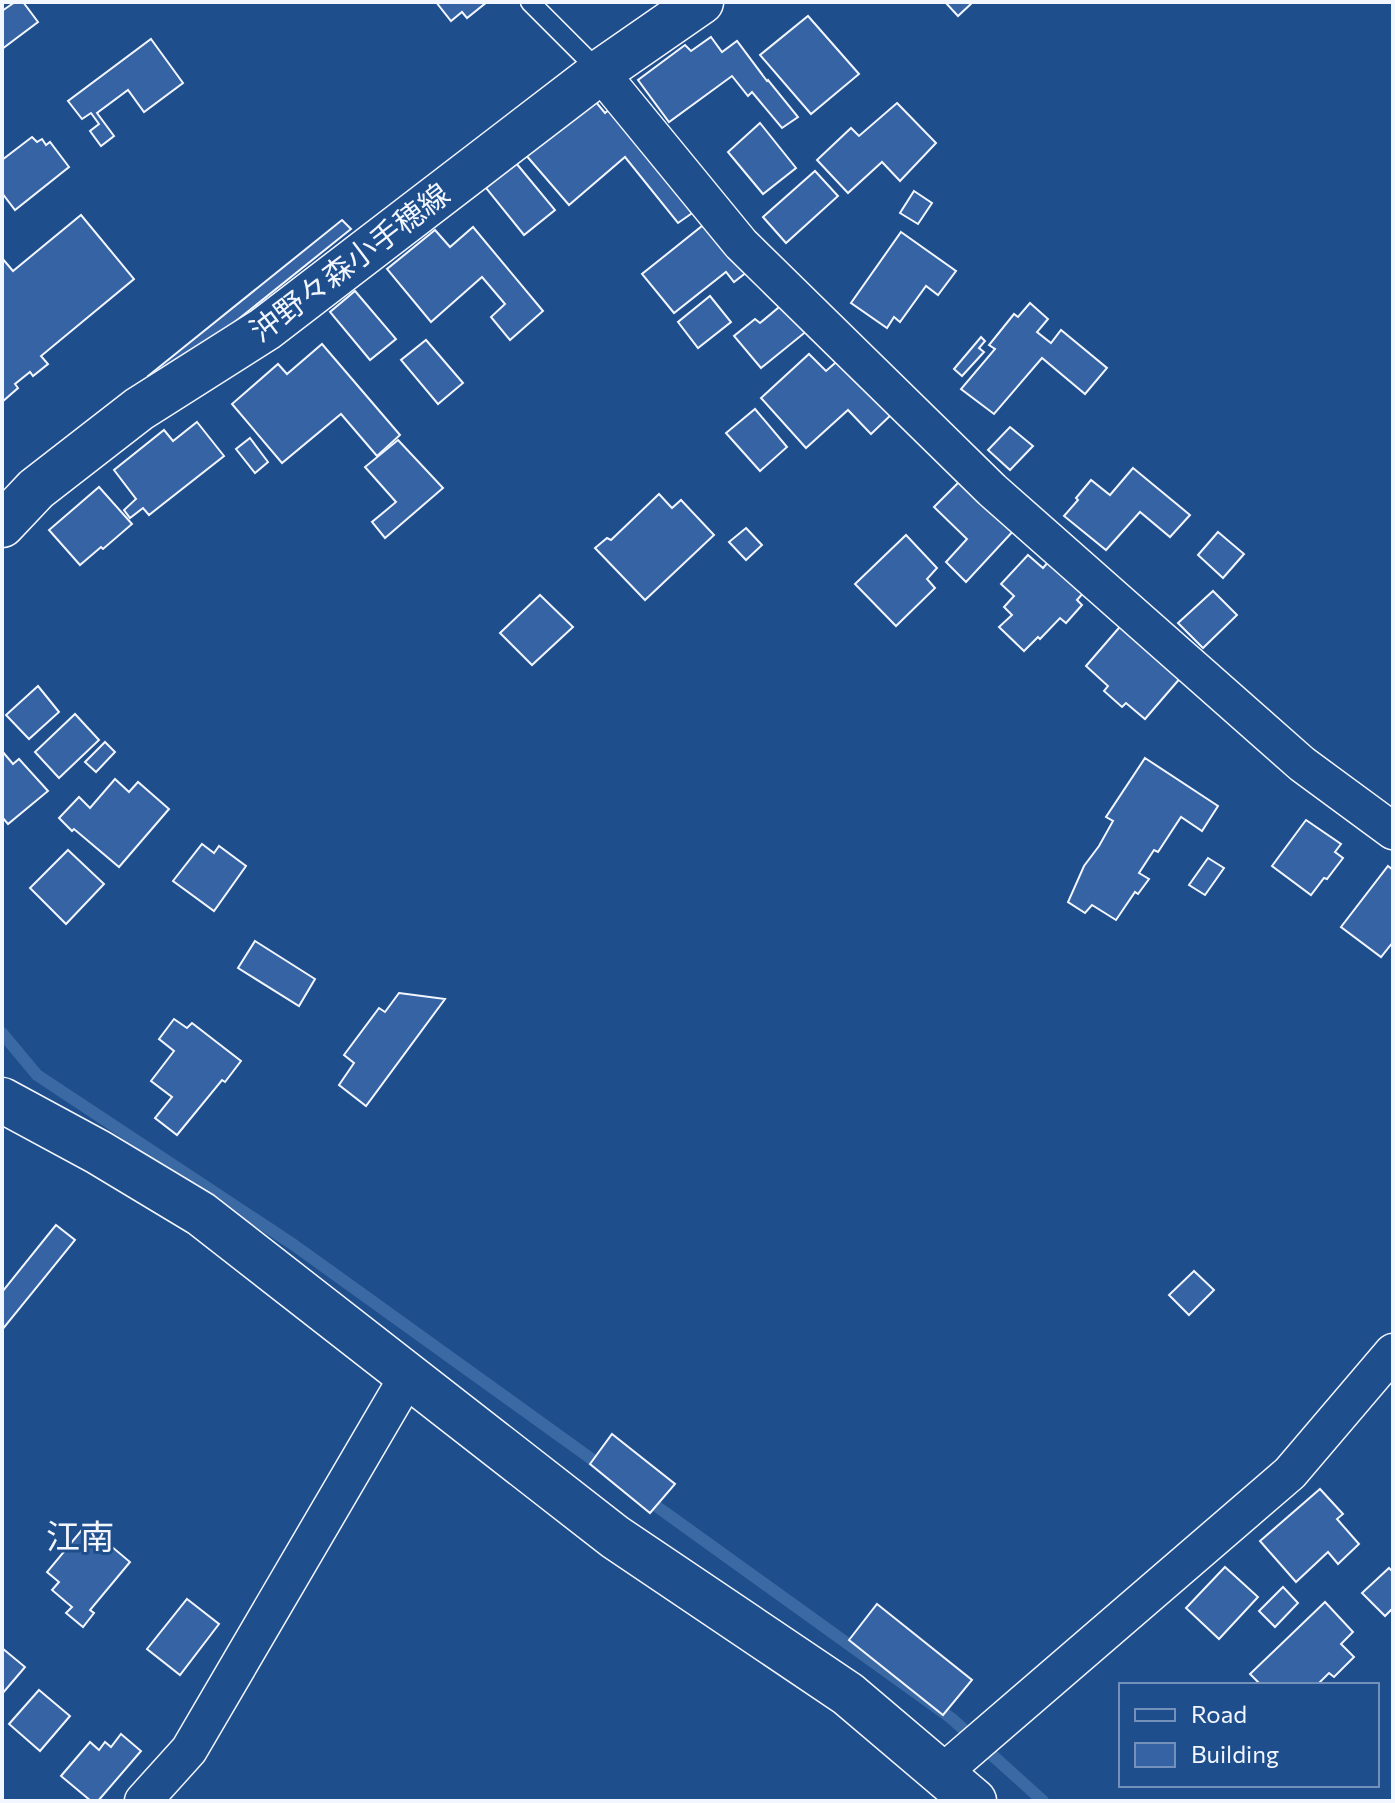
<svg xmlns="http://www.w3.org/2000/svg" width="1395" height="1803" viewBox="0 0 1395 1803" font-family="Commissioner,'Noto Sans JP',sans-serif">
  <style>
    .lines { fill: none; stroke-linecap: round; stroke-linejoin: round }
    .stream { stroke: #3b69a3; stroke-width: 12 }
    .building { fill: #3563a3; stroke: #f2f6ff; stroke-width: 2 }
    .lane-casing { stroke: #f2f6ff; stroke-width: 21 }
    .street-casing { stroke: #f2f6ff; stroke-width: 39 }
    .secondary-casing { stroke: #f2f6ff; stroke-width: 47 }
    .lane { stroke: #1f4e8c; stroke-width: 18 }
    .street { stroke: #1f4e8c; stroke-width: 36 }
    .secondary { stroke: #1f4e8c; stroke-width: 44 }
    .labels { text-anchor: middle; stroke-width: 6; stroke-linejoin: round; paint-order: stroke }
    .street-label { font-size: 30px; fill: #f2f6ff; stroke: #1f4e8c }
    .quarter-label { font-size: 34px; fill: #f2f6ff; stroke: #1f4e8c }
  </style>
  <rect width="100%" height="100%" fill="#1f4e8c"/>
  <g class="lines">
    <!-- stream -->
    <g class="stream">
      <path d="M 2,1033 L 37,1075 L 294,1245 L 604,1468"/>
      <path d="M 645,1498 L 951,1718 L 1043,1801"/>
    </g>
  </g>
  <!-- building -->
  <g class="building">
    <path d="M 15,2 L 23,2 L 38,22 L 2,49 L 2,11 Z"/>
    <path d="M 436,2 L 487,2 L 467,18 L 462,12 L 451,21 Z"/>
    <path d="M 945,2 L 973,2 L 958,16 Z"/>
    <path d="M 808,16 L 859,74 L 811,114 L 760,55 Z"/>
    <path d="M 711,37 L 722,52 L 737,41 L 767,81 L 768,80 L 798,117 L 782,128 L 752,92 L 748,96 L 732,76 L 669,122 L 638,80 L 685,45 L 691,51 Z"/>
    <path d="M 151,39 L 183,83 L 144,112 L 128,90 L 97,113 L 114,136 L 101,146 L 90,131 L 99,124 L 91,113 L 82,119 L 68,101 Z"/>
    <path d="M 591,96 L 605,113 L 624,97 L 708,202 L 678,223 L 625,157 L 569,205 L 525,154 Z"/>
    <path d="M 897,103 L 936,143 L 900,181 L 882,162 L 848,193 L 817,160 L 851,128 L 859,136 Z"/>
    <path d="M 760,123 L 796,168 L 763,194 L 728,152 Z"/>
    <path d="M 32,137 L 37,142 L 42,139 L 46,145 L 50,142 L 69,167 L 15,210 L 2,193 L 2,160 Z"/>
    <path d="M 516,163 L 555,210 L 524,235 L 486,188 Z"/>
    <path d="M 815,171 L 838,196 L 786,243 L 763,217 Z"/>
    <path d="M 914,191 L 932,203 L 918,224 L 900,213 Z"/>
    <path d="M 81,215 L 134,279 L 41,356 L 48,364 L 33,376 L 30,372 L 15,384 L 18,388 L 2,402 L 2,258 L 13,271 Z"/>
    <path d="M 712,218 L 752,268 L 734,282 L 726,272 L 674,313 L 642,274 Z"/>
    <path d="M 342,220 L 351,229 L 156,385 L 148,376 Z"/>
    <path d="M 473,227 L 543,311 L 510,340 L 491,317 L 505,304 L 482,277 L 431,322 L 387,269 L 435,230 L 450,247 Z"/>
    <path d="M 901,232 L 956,271 L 938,295 L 926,286 L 900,322 L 894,317 L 887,328 L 851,303 Z"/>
    <path d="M 355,291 L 396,339 L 370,360 L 330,312 Z"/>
    <path d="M 710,296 L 731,322 L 698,348 L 678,322 Z"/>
    <path d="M 784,303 L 808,330 L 761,368 L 734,336 L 755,319 L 760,323 Z"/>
    <path d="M 1030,303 L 1048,319 L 1037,332 L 1051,343 L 1061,330 L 1107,368 L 1085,394 L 1042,358 L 994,414 L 961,389 L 995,349 L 989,345 L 1014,314 L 1018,317 Z"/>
    <path d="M 981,337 L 985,341 L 979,348 L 984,352 L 962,376 L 954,369 Z"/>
    <path d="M 426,340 L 463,383 L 438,404 L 401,360 Z"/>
    <path d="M 322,344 L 400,435 L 377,456 L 341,414 L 282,463 L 232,404 L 278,364 L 287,374 Z"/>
    <path d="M 809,354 L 826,371 L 842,357 L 894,412 L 871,434 L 848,410 L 806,448 L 761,398 Z"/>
    <path d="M 755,409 L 787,447 L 760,471 L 726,433 Z"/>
    <path d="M 197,422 L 224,456 L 149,515 L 143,508 L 130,518 L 124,510 L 136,499 L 114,470 L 164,430 L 173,441 Z"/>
    <path d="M 1010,427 L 1033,446 L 1010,470 L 988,450 Z"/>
    <path d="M 250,438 L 268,462 L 255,473 L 236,449 Z"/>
    <path d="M 398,440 L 443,488 L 385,538 L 372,522 L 396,502 L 365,467 Z"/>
    <path d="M 1133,468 L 1190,515 L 1170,537 L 1140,512 L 1106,550 L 1064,516 L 1078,500 L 1076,498 L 1091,480 L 1110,495 Z"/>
    <path d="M 964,477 L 1016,528 L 966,582 L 946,562 L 967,539 L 934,507 Z"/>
    <path d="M 99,487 L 132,524 L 103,549 L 101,547 L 80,565 L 49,530 Z"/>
    <path d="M 659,494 L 672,508 L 681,500 L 714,535 L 645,600 L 595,548 L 607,538 L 611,540 Z"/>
    <path d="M 746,528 L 762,545 L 746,560 L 729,542 Z"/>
    <path d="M 1218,532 L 1244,554 L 1223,578 L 1198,555 Z"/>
    <path d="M 906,535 L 937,568 L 927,579 L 935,588 L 896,626 L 855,584 Z"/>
    <path d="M 1028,555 L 1043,568 L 1049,561 L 1084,592 L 1077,600 L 1082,605 L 1066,623 L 1060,618 L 1040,639 L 1038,637 L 1024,651 L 999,627 L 1012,615 L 1004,607 L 1014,596 L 1001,584 Z"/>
    <path d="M 1213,591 L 1237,615 L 1203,648 L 1178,623 Z"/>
    <path d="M 540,595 L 573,627 L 532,665 L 500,633 Z"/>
    <path d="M 1124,622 L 1182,676 L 1145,719 L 1126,703 L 1122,707 L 1104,691 L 1108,686 L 1086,666 Z"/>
    <path d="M 38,686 L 59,712 L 29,739 L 6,715 Z"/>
    <path d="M 75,714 L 99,740 L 59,778 L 35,752 Z"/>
    <path d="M 105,742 L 115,752 L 96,772 L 85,762 Z"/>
    <path d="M 2,751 L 13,764 L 19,759 L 48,791 L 8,824 L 2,817 Z"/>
    <path d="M 1145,758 L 1218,806 L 1202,831 L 1181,817 L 1158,852 L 1154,850 L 1139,873 L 1149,879 L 1138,894 L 1135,892 L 1116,920 L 1092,905 L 1085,913 L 1068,902 L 1084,866 L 1099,846 L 1113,821 L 1106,817 Z"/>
    <path d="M 115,779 L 129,792 L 138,782 L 169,809 L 119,867 L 74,829 L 72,831 L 59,818 L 79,797 L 90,808 Z"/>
    <path d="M 1306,820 L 1341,844 L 1335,852 L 1343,858 L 1327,879 L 1324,878 L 1311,895 L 1272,866 Z"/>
    <path d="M 202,844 L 214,853 L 219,846 L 246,866 L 214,911 L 173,881 Z"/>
    <path d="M 68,850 L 104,884 L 66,924 L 30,888 Z"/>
    <path d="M 1208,858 L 1224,868 L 1205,895 L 1189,885 Z"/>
    <path d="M 1388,866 L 1393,870 L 1393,942 L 1381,957 L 1341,927 Z"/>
    <path d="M 255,941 L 315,979 L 299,1006 L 238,968 Z"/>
    <path d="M 399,993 L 445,999 L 366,1106 L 339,1085 L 354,1063 L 344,1055 L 379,1008 L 385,1012 Z"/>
    <path d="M 174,1019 L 187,1028 L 192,1023 L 241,1061 L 225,1082 L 222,1080 L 177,1135 L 155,1118 L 172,1097 L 151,1081 L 174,1051 L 159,1039 Z"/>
    <path d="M 56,1225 L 75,1240 L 2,1330 L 2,1292 Z"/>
    <path d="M 1194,1271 L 1214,1290 L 1189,1315 L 1169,1295 Z"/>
    <path d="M 612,1434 L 675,1484 L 650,1513 L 590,1464 Z"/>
    <path d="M 1320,1489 L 1343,1514 L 1337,1519 L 1359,1544 L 1338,1564 L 1328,1552 L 1296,1582 L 1260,1541 Z"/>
    <path d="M 86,1525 L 130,1562 L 90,1610 L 94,1613 L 83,1627 L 66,1613 L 72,1607 L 52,1590 L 59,1582 L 47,1572 Z"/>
    <path d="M 1225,1567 L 1258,1597 L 1219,1639 L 1186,1608 Z"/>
    <path d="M 1389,1568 L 1393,1572 L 1393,1608 L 1385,1616 L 1362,1593 Z"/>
    <path d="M 1283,1587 L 1298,1603 L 1275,1627 L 1259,1611 Z"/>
    <path d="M 187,1599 L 219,1624 L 180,1675 L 147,1649 Z"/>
    <path d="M 1325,1602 L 1353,1632 L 1341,1644 L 1354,1657 L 1334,1677 L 1329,1673 L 1317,1685 L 1261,1685 L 1250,1674 Z"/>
    <path d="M 877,1604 L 972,1680 L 943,1715 L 849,1640 Z"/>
    <path d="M 2,1648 L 25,1667 L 2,1694 Z"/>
    <path d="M 39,1690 L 70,1716 L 40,1751 L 9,1724 Z"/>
    <path d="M 121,1734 L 141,1751 L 98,1801 L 91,1801 L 61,1776 L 90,1742 L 99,1750 L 105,1742 L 111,1747 Z"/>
  </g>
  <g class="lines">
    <!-- lane casing -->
    <g class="lane-casing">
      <path id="lane" d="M 530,2 L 600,72"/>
    </g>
    <!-- street casing -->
    <g class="street-casing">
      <g id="street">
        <path d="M 600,72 L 741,244 L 992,490 L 1302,764 L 1393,831"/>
        <path d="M 941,1774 L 1290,1473 L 1393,1352"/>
        <path d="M 143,1801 L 189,1750 L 408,1376"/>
      </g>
    </g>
    <!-- secondary casing -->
    <g class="secondary-casing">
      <g id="secondary">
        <path d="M 2,525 L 36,489 L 139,409 L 265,329 L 600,72 L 701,2"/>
        <path d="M 2,1100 L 98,1152 L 201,1214 L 615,1537 L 848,1694 L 974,1801"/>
      </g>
    </g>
    <!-- lane -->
    <use href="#lane" class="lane"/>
    <!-- street -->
    <use href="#street" class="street"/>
    <!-- secondary -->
    <use href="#secondary" class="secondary"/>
  </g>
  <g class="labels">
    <!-- street labels -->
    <g class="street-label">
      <text transform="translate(350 263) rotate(-37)" y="10">沖野々森小手穂線</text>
    </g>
    <!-- quarter labels -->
    <g class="quarter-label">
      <text x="80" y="1549">江南</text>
    </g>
  </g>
  <!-- border -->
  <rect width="1395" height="1803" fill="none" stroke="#f2f6ff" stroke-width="8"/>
  <!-- legend -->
  <rect x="1119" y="1683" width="260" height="104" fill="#1f4e8c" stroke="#7391ba" stroke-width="2"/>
  <rect x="1135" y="1709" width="40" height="12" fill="#1f4e8c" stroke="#7391ba" stroke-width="2"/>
  <text x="1191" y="1723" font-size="24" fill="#f2f6ff">Road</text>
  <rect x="1135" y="1743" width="40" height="24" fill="#3563a3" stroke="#7391ba" stroke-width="2"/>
  <text x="1191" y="1763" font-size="24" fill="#f2f6ff">Building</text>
</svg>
